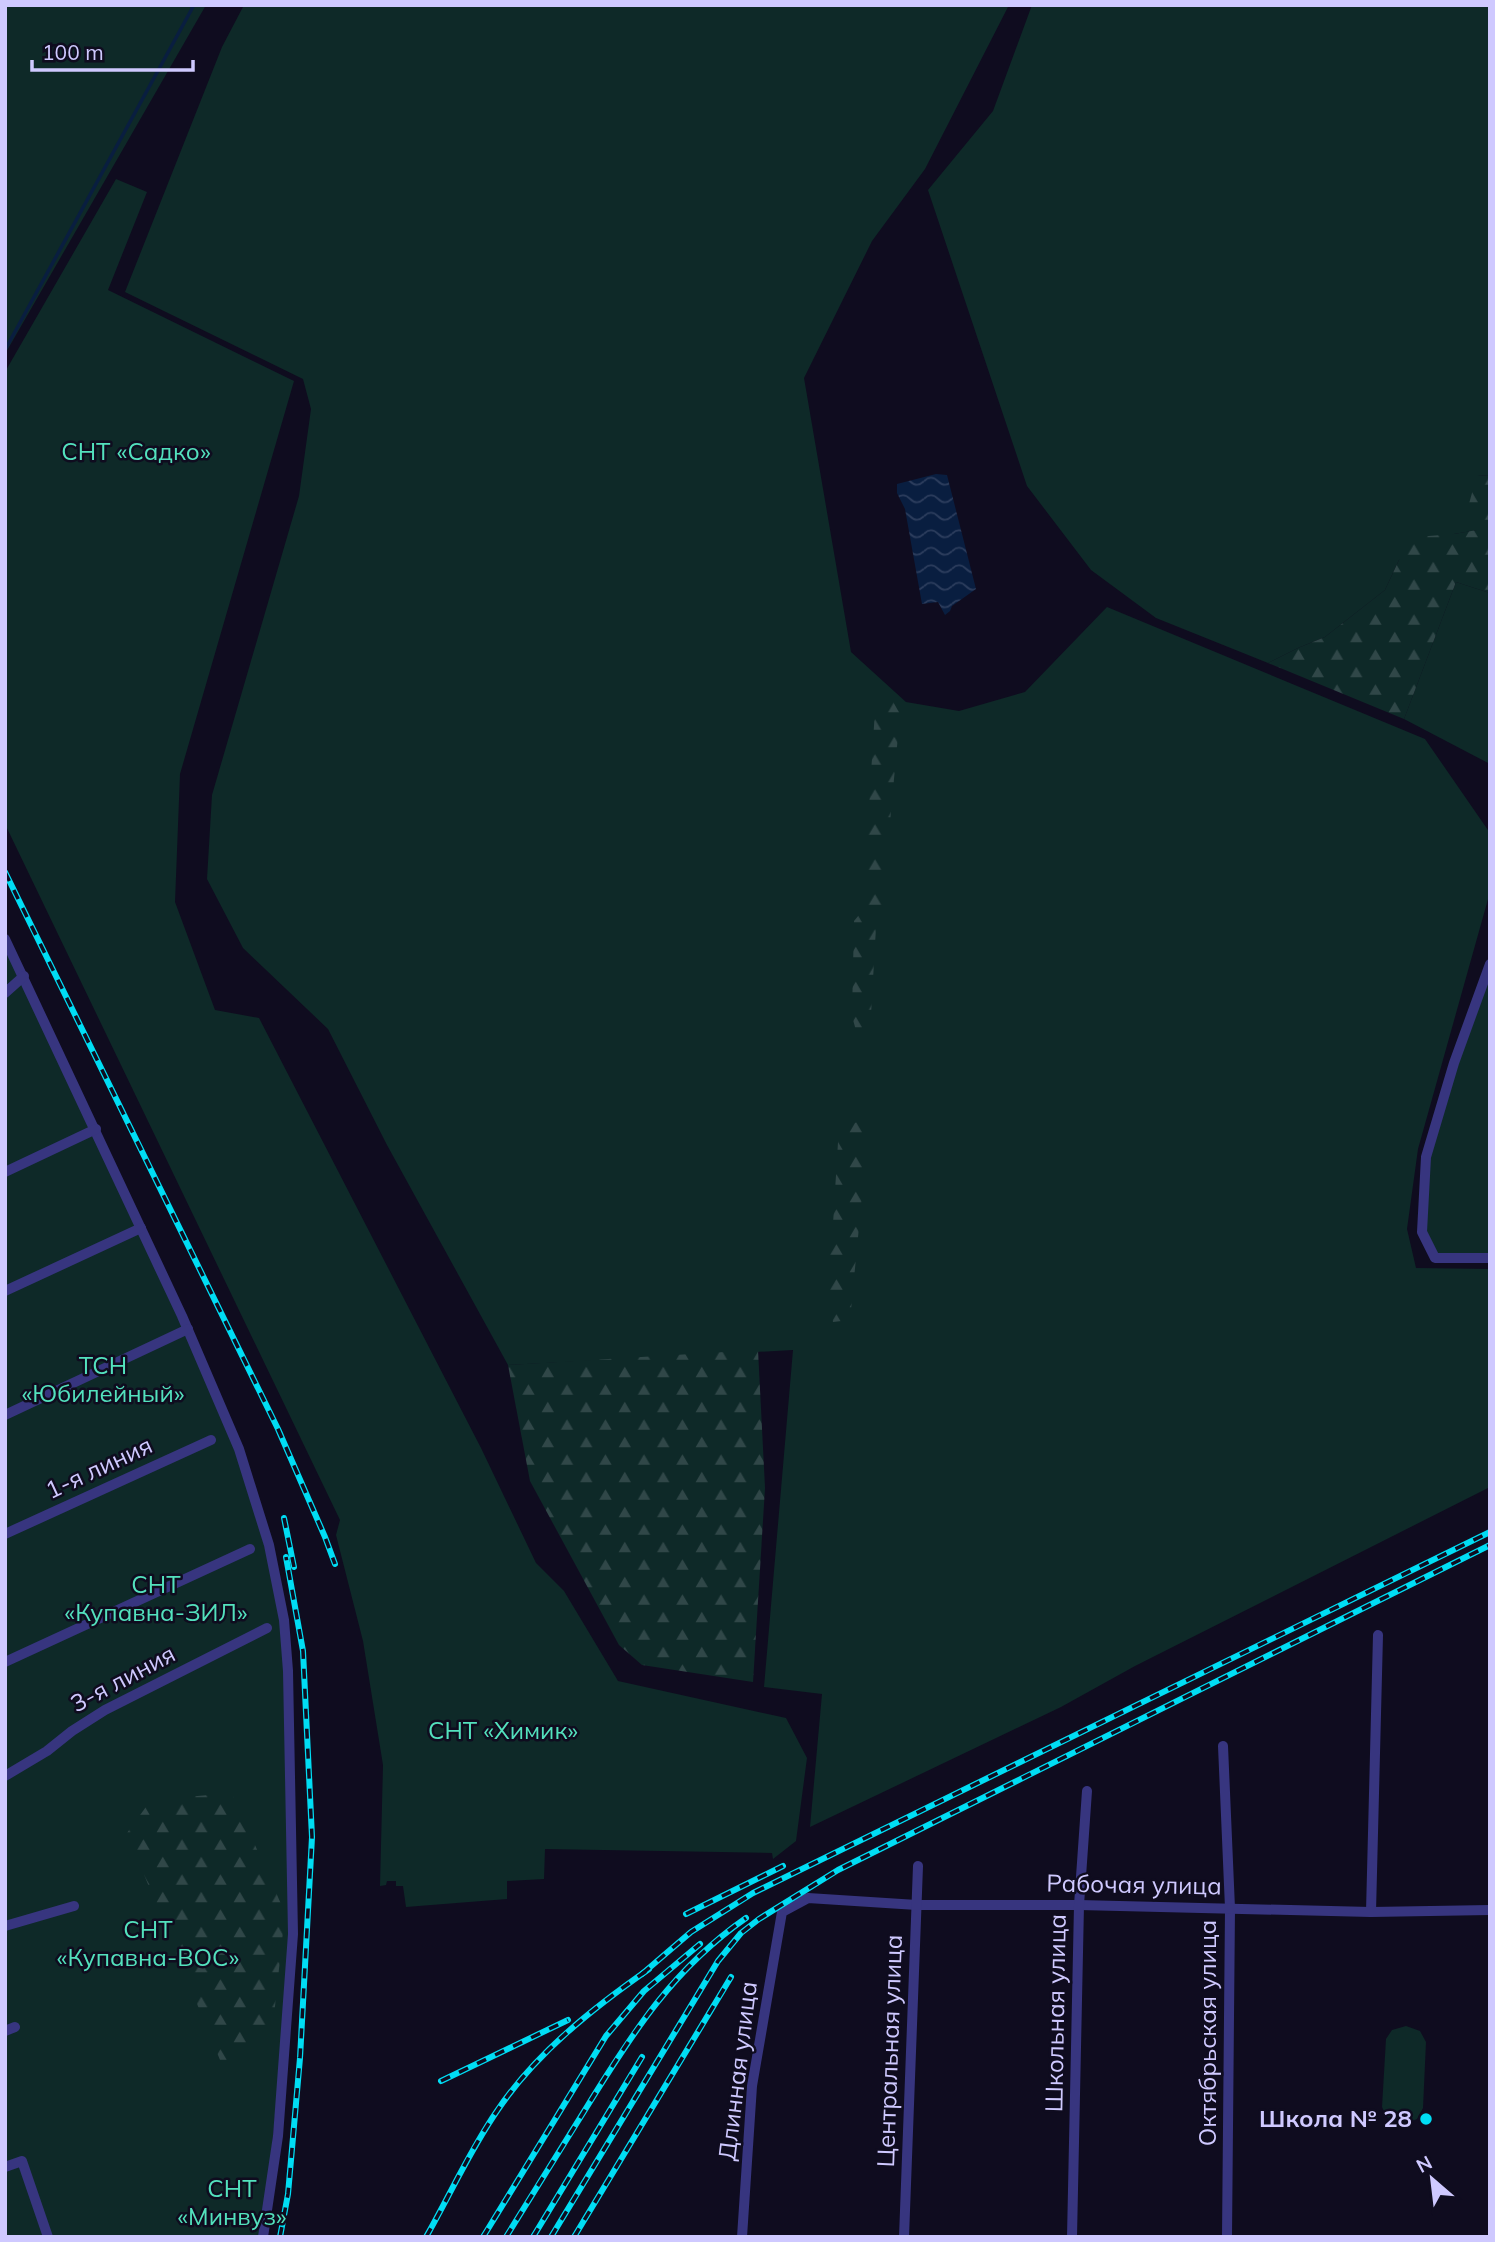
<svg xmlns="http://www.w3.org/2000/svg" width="1495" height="2242" viewBox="0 0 1495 2242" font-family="Mulish,sans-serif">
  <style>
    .green { fill: #0e2928 }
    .forest { fill: url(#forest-firs) }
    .water { fill: url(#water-waves) }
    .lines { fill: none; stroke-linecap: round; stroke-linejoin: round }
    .stream { stroke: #091e40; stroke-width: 3.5 }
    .minor { stroke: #37357f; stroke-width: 10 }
    .rail-casing { stroke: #00ddf4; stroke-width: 6 }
    .rail { stroke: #0f0c1f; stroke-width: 3.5; stroke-dasharray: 10; stroke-linecap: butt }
    .poi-dot { fill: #00ddf4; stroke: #0f0c1f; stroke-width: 2.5 }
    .labels { text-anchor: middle; stroke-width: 5; stroke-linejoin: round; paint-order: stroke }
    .park-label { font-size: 24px; fill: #53e1bd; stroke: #0f0c1f }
    .street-label { font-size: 24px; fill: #cfc9ff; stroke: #0f0c1f }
    .poi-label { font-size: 24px; font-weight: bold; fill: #cfc9ff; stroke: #0f0c1f; text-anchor: end }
  </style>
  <defs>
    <pattern id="forest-firs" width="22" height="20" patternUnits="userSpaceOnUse" patternTransform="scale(1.75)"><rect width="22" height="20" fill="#0e2928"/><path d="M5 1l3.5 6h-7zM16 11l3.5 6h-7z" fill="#304748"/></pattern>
    <pattern id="water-waves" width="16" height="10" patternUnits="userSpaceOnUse" patternTransform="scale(1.75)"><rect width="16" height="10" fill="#091e40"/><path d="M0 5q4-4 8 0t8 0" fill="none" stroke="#2c3d5d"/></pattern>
  </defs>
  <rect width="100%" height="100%" fill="#0f0c1f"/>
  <!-- green -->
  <g class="green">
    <path d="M 5,5 L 206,5 L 5,354 Z"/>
    <path d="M 244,5 L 1009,5 L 925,169 L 872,241 L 804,378 L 851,652 L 906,702 L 959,711 L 1025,692 L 1107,607 L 1425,739 L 1490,833 L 1490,892 L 1418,1149 L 1407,1229 L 1416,1268 L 1490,1269 L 1490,1487 L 1135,1666 L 1061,1707 L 810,1827 L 822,1694 L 764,1687 L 793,1350 L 508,1365 L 387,1145 L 328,1029 L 243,948 L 207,879 L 212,795 L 299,496 L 311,409 L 303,379 L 125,292 L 222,47 Z"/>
    <path d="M 1032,5 L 1490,5 L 1490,476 L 1477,475 L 1478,530 L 1454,534 L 1399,560 L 1385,590 L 1325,637 L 1298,648 L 1268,663 L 1156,618 L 1091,570 L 1027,486 L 928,190 L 993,111 Z"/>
    <path d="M 116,179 L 147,192 L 108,290 L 294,381 L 180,774 L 175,902 L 215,1010 L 259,1018 L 481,1448 L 536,1563 L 564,1591 L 618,1681 L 786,1718 L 807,1758 L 796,1841 L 773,1859 L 772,1853 L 545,1849 L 544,1879 L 507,1881 L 507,1899 L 406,1907 L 403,1886 L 396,1886 L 396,1881 L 387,1881 L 386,1885 L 380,1886 L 383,1765 L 363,1641 L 336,1535 L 340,1520 L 5,824 L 5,372 Z"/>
    <path d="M 1456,582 L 1490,593 L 1490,764 L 1404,719 Z"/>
    <path d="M 5,939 L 239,1449 L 284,1620 L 293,1934 L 263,2237 L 5,2237 Z"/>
    <path d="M 1490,964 L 1490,1258 L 1435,1258 L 1422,1232 L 1426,1157 Z"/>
    <path d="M 1406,2026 L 1420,2031 L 1426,2042 L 1423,2108 L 1417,2119 L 1405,2124 L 1387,2117 L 1382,2107 L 1386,2039 L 1392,2030 Z"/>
  </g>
  <!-- forest -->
  <g class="forest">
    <path d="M 1477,475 L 1490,476 L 1490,593 L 1456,582 L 1404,719 L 1268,663 L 1298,648 L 1325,637 L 1385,590 L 1399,560 L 1416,537 L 1454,534 L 1477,530 L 1467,511 Z"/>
    <path d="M 892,700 L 900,714 L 882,909 L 878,918 L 863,901 L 875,710 Z"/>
    <path d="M 864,909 L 876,927 L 870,1032 L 860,1045 L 852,1016 L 854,921 Z"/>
    <path d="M 863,1121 L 867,1144 L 850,1320 L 833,1322 L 825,1288 L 833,1224 L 839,1126 Z"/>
    <path d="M 758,1350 L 765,1488 L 753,1682 L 642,1665 L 619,1645 L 530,1481 L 508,1365 Z"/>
    <path d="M 232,1793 L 285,1913 L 272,2034 L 227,2077 L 127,1833 L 151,1800 Z"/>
  </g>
  <!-- water -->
  <path class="water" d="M 936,474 L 947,475 L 976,589 L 952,606 L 950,611 L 945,615 L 938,602 L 922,604 L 905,509 L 897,493 L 897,484 Z"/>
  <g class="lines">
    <!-- stream -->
    <path class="stream" d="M 5,350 L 194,5"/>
    <!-- minor -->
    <g class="minor">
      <path d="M 5,939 L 182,1316 L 239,1449 L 269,1545 L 284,1620 L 288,1671 L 293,1934 L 278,2136 L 263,2237"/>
      <path d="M 1490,964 L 1454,1063 L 1426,1157 L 1422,1232 L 1435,1258 L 1490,1258"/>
      <path d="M 5,993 L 24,976"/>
      <path d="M 5,1172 L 96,1129"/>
      <path d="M 5,1291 L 141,1228"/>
      <path d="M 5,1415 L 188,1329"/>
      <path d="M 5,1534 L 211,1440"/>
      <path d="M 5,1662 L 250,1549"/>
      <path d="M 1223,1746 L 1230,1908 L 1227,2237"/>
      <path d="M 5,1776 L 47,1751 L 72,1731 L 105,1710 L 267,1628"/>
      <path d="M 1371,1912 L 1378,1635"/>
      <path d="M 5,1926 L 74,1906"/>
      <path d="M 5,2031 L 15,2027"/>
      <path d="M 5,2167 L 22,2161 L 48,2237"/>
      <path d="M 742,2237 L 752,2086 L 782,1912 L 808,1898 L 917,1905 L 1079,1905 L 1371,1912 L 1490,1910"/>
      <path d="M 904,2237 L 918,1866"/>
      <path d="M 1072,2237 L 1079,1905 L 1087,1791"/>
    </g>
    <!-- rail casing -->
    <g class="rail-casing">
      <g id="rail">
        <path d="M 5,872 L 278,1429 L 325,1537 L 335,1564"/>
        <path d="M 284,1518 L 294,1567"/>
        <path d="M 686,1914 L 783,1866"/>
        <path d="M 642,1974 L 691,1932 L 753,1893 L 1490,1532"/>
        <path d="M 441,2081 L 568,2020"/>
        <path d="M 280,2237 L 288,2194 L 300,2058 L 312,1837 L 303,1651 L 286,1557"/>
        <path d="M 426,2237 C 450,2195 470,2150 497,2111 C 536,2053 593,2008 649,1969"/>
        <path d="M 483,2237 L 606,2036 L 644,1991 L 700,1944"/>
        <path d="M 506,2237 C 533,2193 561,2149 588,2105 C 633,2032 674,1968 746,1918"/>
        <path d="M 533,2237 L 642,2057"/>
        <path d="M 551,2237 L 718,1961 L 741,1933 L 759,1919 L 838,1870 L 1490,1545"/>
        <path d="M 574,2237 L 731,1977"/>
      </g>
    </g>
    <!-- rail -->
    <use href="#rail" class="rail"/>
  </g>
  <!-- markers -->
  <circle class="poi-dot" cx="1426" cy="2119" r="7"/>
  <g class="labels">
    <!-- park labels -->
    <g class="park-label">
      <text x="136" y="460">СНТ «Садко»</text>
      <text x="103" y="1374">ТСН<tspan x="103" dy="28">«Юбилейный»</tspan></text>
      <text x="156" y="1593">СНТ<tspan x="156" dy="28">«Купавна-ЗИЛ»</tspan></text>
      <text x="503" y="1739">СНТ «Химик»</text>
      <text x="148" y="1938">СНТ<tspan x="148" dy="28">«Купавна-ВОС»</tspan></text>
      <text x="232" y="2197">СНТ<tspan x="232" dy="28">«Минвуз»</tspan></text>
    </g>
    <!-- street labels -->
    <g class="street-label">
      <text transform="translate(99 1468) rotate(-25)" y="8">1-я линия</text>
      <text transform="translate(123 1679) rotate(-28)" y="8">3-я линия</text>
      <text transform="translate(1134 1885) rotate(1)" y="8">Рабочая улица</text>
      <text transform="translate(1056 2013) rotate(-89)" y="8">Школьная улица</text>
      <text transform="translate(1208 2033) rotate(-90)" y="8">Октябрьская улица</text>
      <text transform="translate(890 2051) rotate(-88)" y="8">Центральная улица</text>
      <text transform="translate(738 2071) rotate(-83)" y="8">Длинная улица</text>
    </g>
    <!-- poi labels -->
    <g class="poi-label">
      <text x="1412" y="2127">Школа № 28</text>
    </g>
  </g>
  <!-- border -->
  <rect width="1495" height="2242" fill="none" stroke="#cfc9ff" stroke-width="14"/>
  <!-- north arrow -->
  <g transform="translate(1432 2179) rotate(332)" stroke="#0f0c1f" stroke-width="5" paint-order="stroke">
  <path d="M0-5L12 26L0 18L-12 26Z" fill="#cfc9ff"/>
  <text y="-10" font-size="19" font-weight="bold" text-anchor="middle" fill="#cfc9ff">N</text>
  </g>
  <!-- scale -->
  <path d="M32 60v10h161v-10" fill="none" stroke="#cfc9ff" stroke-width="3.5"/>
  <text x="42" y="60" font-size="21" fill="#cfc9ff" stroke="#0f0c1f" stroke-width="5" paint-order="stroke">100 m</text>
</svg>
